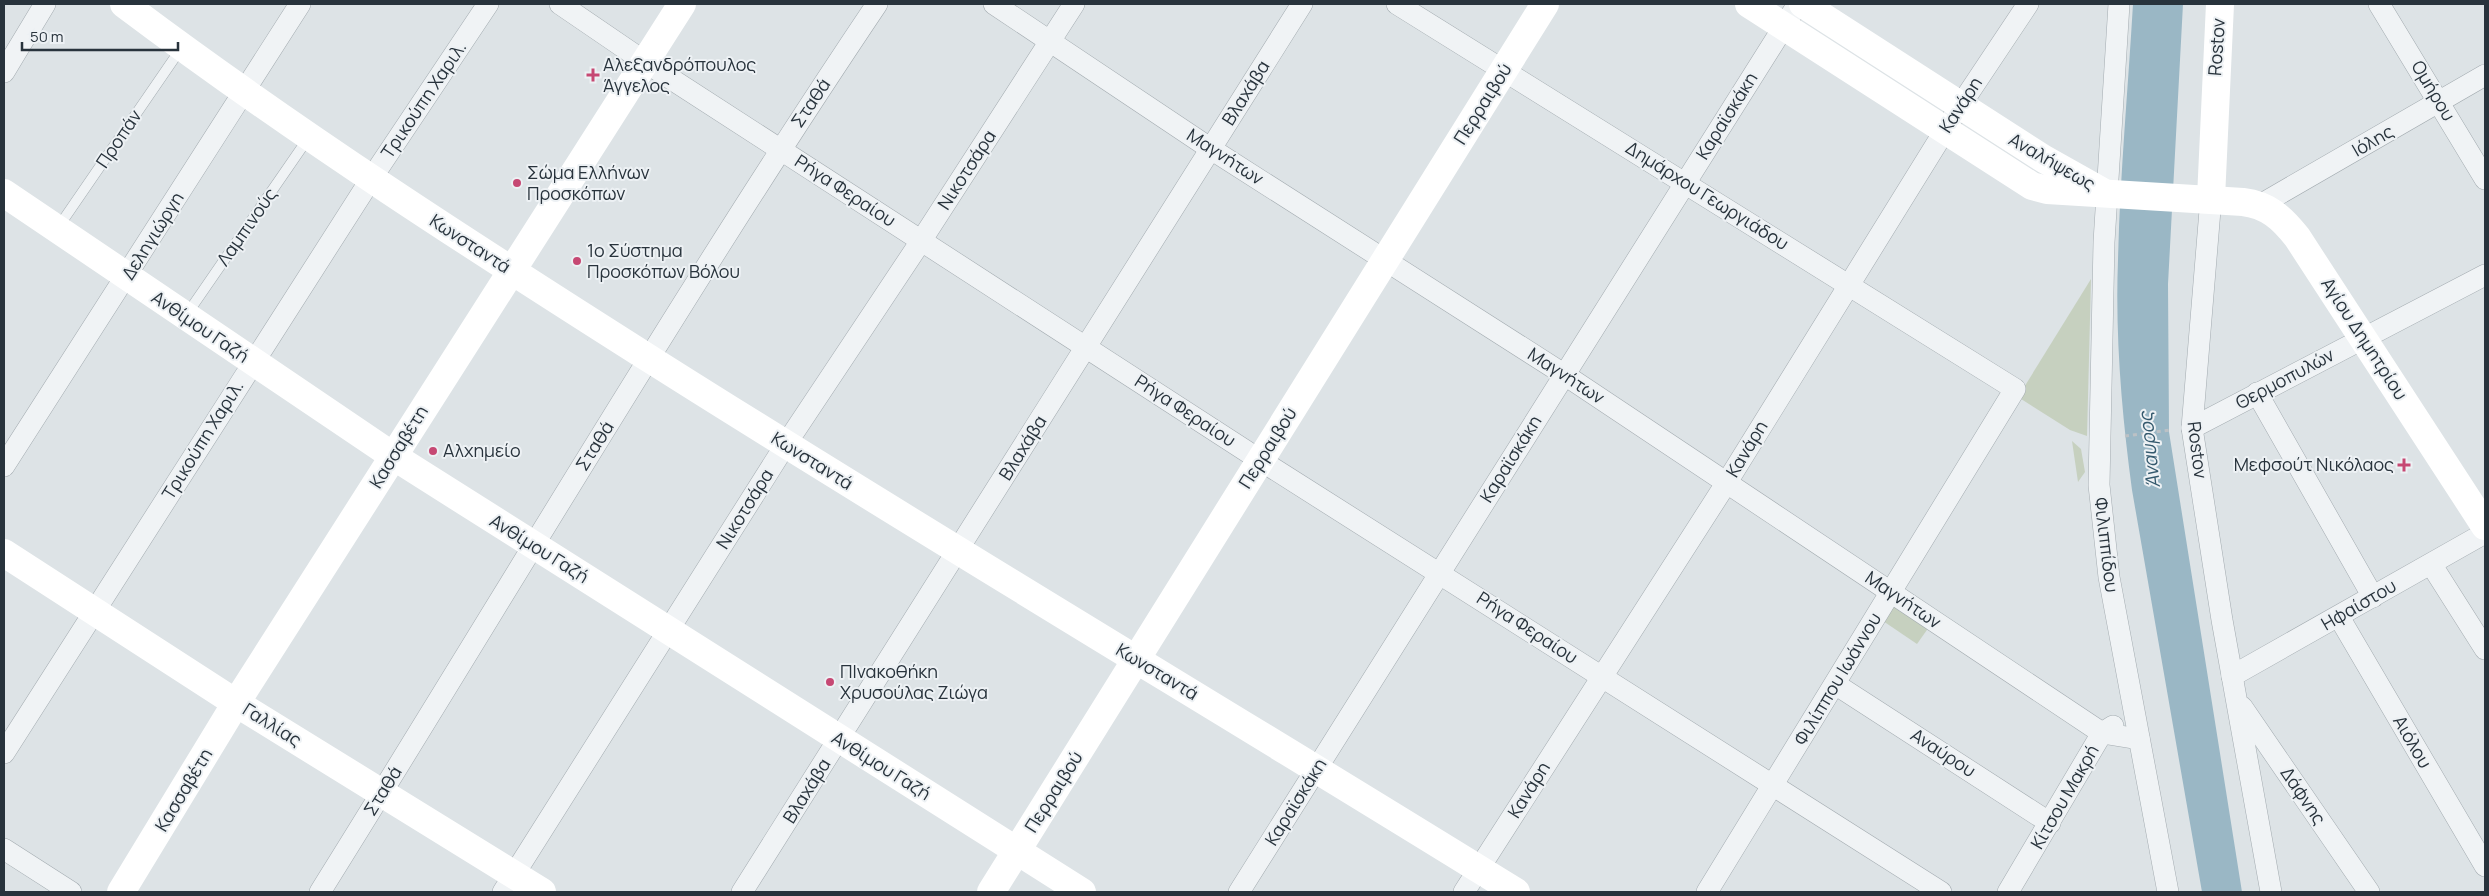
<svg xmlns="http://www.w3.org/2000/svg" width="2489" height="896" viewBox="0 0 2489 896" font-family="Manrope,sans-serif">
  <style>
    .green { fill: #c6d0bf }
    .water { fill: #9ab7c5 }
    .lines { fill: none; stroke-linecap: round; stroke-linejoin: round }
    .lane-casing { stroke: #a3abb0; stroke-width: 11 }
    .street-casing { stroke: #a3abb0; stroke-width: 22 }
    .path { stroke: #bcc1c5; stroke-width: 3; stroke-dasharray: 4 4; stroke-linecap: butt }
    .lane { stroke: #f0f3f5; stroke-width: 10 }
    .street { stroke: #f0f3f5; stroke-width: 21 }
    .secondary { stroke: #fff; stroke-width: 28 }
    .poi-dot { fill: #c64873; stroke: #edf1f4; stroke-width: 2 }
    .labels { text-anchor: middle; stroke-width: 4; stroke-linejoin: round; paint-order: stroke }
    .street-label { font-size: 18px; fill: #28333c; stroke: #edf1f4 }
    .poi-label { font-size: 18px; fill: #28333c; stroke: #edf1f4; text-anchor: start }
    .water-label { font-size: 19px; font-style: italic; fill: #34596d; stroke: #edf1f4 }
  </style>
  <rect width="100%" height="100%" fill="#dde3e6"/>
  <!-- green -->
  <g class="green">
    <path d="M 2091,279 L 2087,436 L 2070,430 L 2018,397 Z"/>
    <path d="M 2072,441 L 2081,449 L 2085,472 L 2078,482 Z"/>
    <path d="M 1895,604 L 1929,627 L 1917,644 L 1883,621 Z"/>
  </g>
  <!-- water -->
  <path class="water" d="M 2133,4 L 2183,4 L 2168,284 L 2169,432 L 2242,892 L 2202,892 L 2132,490 C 2122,415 2115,337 2118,260 C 2120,175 2128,89 2133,4 Z"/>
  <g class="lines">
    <!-- lane casing -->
    <g class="lane-casing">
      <g id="lane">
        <path d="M 57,229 L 182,47"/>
        <path d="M 187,314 L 309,137"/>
      </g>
    </g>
    <!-- street casing -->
    <g class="street-casing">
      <g id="street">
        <path d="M 560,4 L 645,62 L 1260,460 L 1941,892"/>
        <path d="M 994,4 L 1211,149 L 1565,375 L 2102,733 L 2139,739"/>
        <path d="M 1397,4 L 2015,389 L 1707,892"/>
        <path d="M 2119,4 L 2104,242 L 2099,485 L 2109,577 L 2168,892"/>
        <path d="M 2379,4 L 2485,179"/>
        <path d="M 4,72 L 45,4"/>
        <path d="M 2211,198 L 2192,428 L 2222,620 L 2271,892"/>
        <path d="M 2260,205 L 2485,75"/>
        <path d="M 2257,393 L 2373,597"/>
        <path d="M 2192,428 L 2485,275"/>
        <path d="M 4,466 L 300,4"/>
        <path d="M 2431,564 L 2485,649"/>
        <path d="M 2339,617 L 2485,866"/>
        <path d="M 2232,676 L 2485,533"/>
        <path d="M 1835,684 L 2050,823"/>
        <path d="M 2242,707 L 2369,892"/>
        <path d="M 4,753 L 371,179 L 488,4"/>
        <path d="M 4,849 L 71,892"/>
        <path d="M 320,892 C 505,596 682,294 877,4"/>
        <path d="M 503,892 L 786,444 L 921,241 L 1074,4"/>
        <path d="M 742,892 L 1302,4"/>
        <path d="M 1239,892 L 1798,4"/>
        <path d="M 1464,892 L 1727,482 L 1960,106 L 2028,4"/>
        <path d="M 2008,892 L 2102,733 L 2113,726"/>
      </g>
    </g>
    <!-- path -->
    <path class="path" d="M 2125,436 L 2171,430"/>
    <!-- lane -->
    <use href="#lane" class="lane"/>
    <!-- street -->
    <use href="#street" class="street"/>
    <!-- secondary -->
    <g class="secondary">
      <path d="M 124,4 C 297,134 478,250 661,366 C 944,545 1232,716 1516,892"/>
      <path d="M 1749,4 L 2032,186 L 2047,190 L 2243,202 C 2268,205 2282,218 2297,237 L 2485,526"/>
      <path d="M 1803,4 L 2044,159 L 2101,191"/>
      <path d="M 4,193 L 393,456 L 1082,892"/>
      <path d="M 2211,198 L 2220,4"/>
      <path d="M 4,553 L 236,703 L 542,892"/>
      <path d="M 121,892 L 236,703 L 682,4"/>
      <path d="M 991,892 L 1545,4"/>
    </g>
  </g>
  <!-- markers -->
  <g class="poi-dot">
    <path d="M590.5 67.5h5v5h5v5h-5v5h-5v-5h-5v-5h5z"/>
    <circle cx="517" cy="183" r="5"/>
    <circle cx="577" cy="261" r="5"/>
    <circle cx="433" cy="451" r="5"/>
    <path d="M2401.5 457.5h5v5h5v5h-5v5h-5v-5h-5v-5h5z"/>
    <circle cx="830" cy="682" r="5"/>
  </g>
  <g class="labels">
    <!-- street labels -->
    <g class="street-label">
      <text transform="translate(2217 47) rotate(-86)" y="6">Rostov</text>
      <text transform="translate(2433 91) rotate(59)" y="6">Ομήρου</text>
      <text transform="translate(1246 93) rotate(-58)" y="6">Βλαχάβα</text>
      <text transform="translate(424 100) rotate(-56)" y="6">Τρικούπη Χαριλ.</text>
      <text transform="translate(811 103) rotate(-56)" y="6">Σταθά</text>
      <text transform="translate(1483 104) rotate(-58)" y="6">Περραιβού</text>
      <text transform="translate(1961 105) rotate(-57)" y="6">Κανάρη</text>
      <text transform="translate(1727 116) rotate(-58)" y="6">Καραϊσκάκη</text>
      <text transform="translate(119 139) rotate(-56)" y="6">Προπάν</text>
      <text transform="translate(2373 141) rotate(-30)" y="6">Ιόλης</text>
      <text transform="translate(1225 157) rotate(33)" y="6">Μαγνήτων</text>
      <text transform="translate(2052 162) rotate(30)" y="6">Αναλήψεως</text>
      <text transform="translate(967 170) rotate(-57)" y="6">Νικοτσάρα</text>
      <text transform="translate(845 191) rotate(33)" y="6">Ρήγα Φεραίου</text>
      <text transform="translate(1707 196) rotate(32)" y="6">Δημάρχου Γεωργιάδου</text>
      <text transform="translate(247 227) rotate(-55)" y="6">Λαμπινούς</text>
      <text transform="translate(153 236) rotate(-58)" y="6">Δεληγιώργη</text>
      <text transform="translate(470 244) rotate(33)" y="6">Κωνσταντά</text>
      <text transform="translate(200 327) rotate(34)" y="6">Ανθίμου Γαζή</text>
      <text transform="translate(2364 339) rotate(57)" y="6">Αγίου Δημητρίου</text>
      <text transform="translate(1566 376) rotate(33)" y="6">Μαγνήτων</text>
      <text transform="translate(2285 379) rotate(-28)" y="6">Θερμοπυλών</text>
      <text transform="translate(1185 411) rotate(33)" y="6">Ρήγα Φεραίου</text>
      <text transform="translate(203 440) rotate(-58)" y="6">Τρικούπη Χαριλ.</text>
      <text transform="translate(595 446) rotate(-58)" y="6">Σταθά</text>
      <text transform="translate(399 447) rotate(-58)" y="6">Κασσαβέτη</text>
      <text transform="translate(1023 448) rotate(-58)" y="6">Βλαχάβα</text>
      <text transform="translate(1268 448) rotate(-58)" y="6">Περραιβού</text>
      <text transform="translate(1747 449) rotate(-59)" y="6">Κανάρη</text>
      <text transform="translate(2197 450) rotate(83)" y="6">Rostov</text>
      <text transform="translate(1511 459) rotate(-58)" y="6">Καραϊσκάκη</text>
      <text transform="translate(812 461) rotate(32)" y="6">Κωνσταντά</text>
      <text transform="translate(745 509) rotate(-58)" y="6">Νικοτσάρα</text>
      <text transform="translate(2106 545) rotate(83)" y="6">Φιλιππίδου</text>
      <text transform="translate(539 549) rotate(32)" y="6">Ανθίμου Γαζή</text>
      <text transform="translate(1903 600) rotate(34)" y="6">Μαγνήτων</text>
      <text transform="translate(2359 605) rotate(-30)" y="6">Ηφαίστου</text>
      <text transform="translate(1527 628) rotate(33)" y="6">Ρήγα Φεραίου</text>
      <text transform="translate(1157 672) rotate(31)" y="6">Κωνσταντά</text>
      <text transform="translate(1838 679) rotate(-59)" y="6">Φιλίππου Ιωάννου</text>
      <text transform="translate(272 725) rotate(32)" y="6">Γαλλίας</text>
      <text transform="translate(2412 742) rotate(60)" y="6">Αιόλου</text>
      <text transform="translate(1943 753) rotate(33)" y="6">Αναύρου</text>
      <text transform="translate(881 766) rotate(32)" y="6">Ανθίμου Γαζή</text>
      <text transform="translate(184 790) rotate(-59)" y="6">Κασσαβέτη</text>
      <text transform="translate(1529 790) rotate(-58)" y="6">Κανάρη</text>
      <text transform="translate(383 791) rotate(-58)" y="6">Σταθά</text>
      <text transform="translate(807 791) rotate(-58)" y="6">Βλαχάβα</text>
      <text transform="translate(1054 792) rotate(-58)" y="6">Περραιβού</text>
      <text transform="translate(2303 796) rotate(56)" y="6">Δάφνης</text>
      <text transform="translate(2065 797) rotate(-60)" y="6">Κίτσου Μακρή</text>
      <text transform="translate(1296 802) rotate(-58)" y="6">Καραϊσκάκη</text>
    </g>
    <!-- poi labels -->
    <g class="poi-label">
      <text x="603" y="71">Αλεξανδρόπουλος<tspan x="603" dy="21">Άγγελος</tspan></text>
      <text x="527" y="179">Σώμα Ελλήνων<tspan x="527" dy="21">Προσκόπων</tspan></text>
      <text x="587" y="257">1ο Σύστημα<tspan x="587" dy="21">Προσκόπων Βόλου</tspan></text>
      <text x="443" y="457">Αλχημείο</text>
      <text x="2394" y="471" text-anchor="end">Μεφσούτ Νικόλαος</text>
      <text x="840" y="678">ΠΙνακοθήκη<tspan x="840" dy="21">Χρυσούλας Ζιώγα</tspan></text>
    </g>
    <!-- water labels -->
    <g class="water-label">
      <text transform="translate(2149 450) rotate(-96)" y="7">Άναυρος</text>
    </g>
  </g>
  <!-- border -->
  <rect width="2489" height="896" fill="none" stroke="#28333c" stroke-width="10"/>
  <!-- scale -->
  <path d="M22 42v8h156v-8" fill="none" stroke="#28333c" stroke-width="2.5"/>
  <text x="30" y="42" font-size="15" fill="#28333c" stroke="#edf1f4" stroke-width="4" paint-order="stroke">50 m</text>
</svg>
